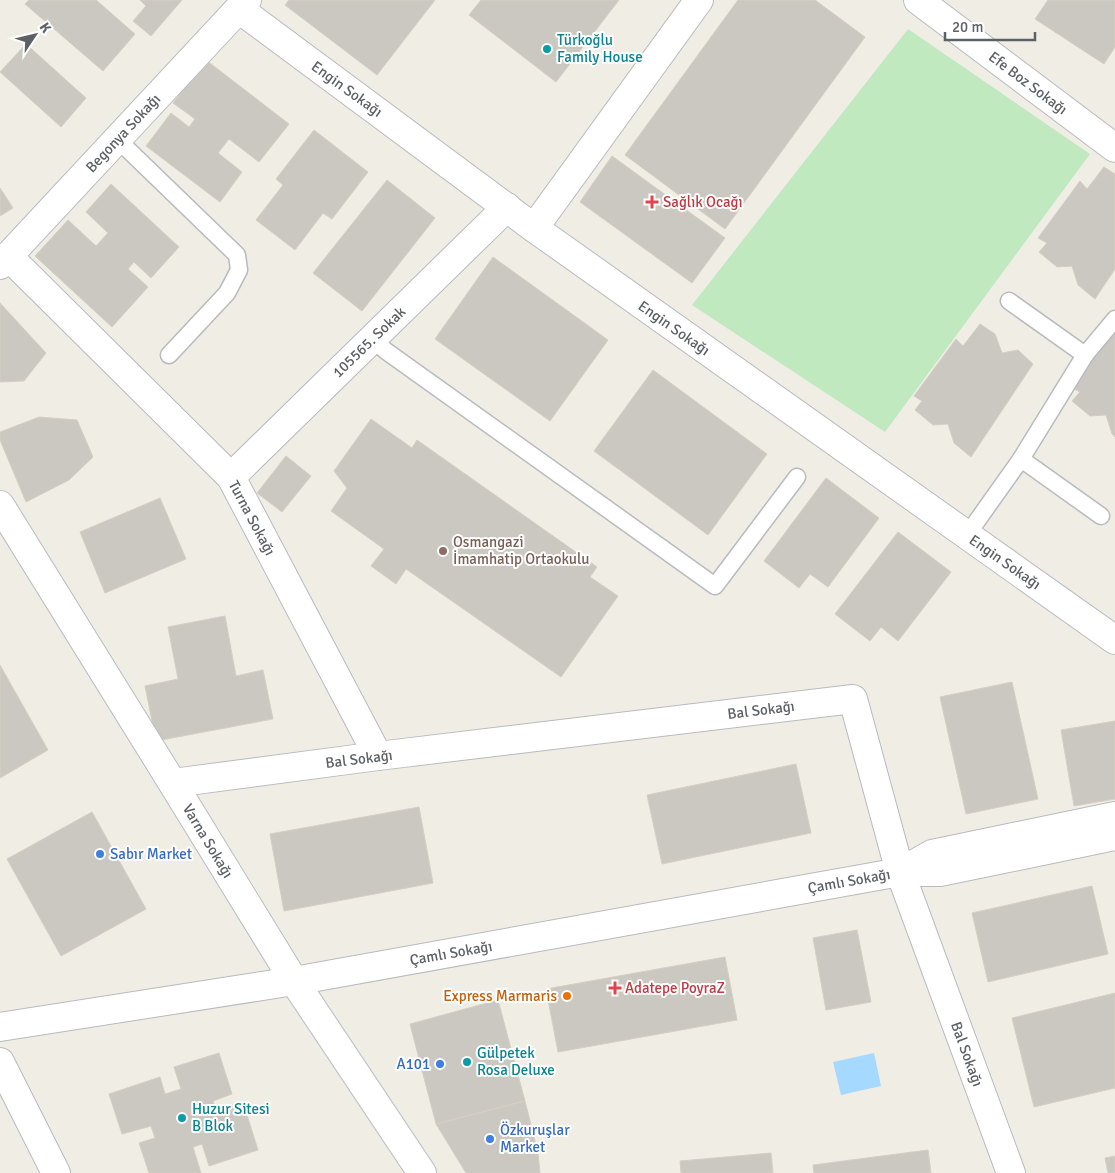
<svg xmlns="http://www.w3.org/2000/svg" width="1115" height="1173" viewBox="0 0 1115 1173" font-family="Signika,sans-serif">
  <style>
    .green { fill: #c0e9c0 }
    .water { fill: #a5d9ff }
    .building { fill: #cbc8c1; stroke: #d5cfc2 }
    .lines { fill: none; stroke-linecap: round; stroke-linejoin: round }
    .lane-casing { stroke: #b7bbbf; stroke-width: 19 }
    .street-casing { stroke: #b7bbbf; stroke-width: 30 }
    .secondary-casing { stroke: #b8bcc1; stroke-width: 30 }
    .lane { stroke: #fff; stroke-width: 16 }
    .street { stroke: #fff; stroke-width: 28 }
    .secondary { stroke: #fff; stroke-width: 28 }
    .culture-dot { fill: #0f9aa8; stroke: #fff; stroke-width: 2 }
    .health-dot { fill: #e0444e; stroke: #fff; stroke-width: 2 }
    .education-dot { fill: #8d6e63; stroke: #fff; stroke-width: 2 }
    .shop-dot { fill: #3f7fe0; stroke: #fff; stroke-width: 2 }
    .food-dot { fill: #e8710a; stroke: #fff; stroke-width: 2 }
    .labels { text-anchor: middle; stroke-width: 4; stroke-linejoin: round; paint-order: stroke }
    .culture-label { font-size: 15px; fill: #0d838f; stroke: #fff; text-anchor: start }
    .street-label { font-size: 15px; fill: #5c6166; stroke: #fff }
    .health-label { font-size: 15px; fill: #be3a42; stroke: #fff; text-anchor: start }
    .education-label { font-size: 15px; fill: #785e54; stroke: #fff; text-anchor: start }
    .shop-label { font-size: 15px; fill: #366cbe; stroke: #fff; text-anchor: start }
    .food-label { font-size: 15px; fill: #c56008; stroke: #fff; text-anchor: end }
  </style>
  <rect width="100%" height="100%" fill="#f0ede4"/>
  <!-- green -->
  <path class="green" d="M 908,29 L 1090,154 L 885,432 L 692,305 Z"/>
  <!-- water -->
  <path class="water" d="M 874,1053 L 881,1086 L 841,1095 L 833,1062 Z"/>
  <!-- building -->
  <g class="building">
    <path d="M 29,0 L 96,0 L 135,34 L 103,71 L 25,4 Z"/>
    <path d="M 140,0 L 182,0 L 151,36 L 133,21 L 146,6 Z"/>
    <path d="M 289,0 L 435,0 L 377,75 L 285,5 Z"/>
    <path d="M 481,0 L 619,0 L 556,82 L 469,15 Z"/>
    <path d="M 738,0 L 815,0 L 865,37 L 725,229 L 625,155 Z"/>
    <path d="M 1048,0 L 1115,0 L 1115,47 L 1104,64 L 1035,19 Z"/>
    <path d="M 26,44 L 86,98 L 61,127 L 0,72 Z"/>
    <path d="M 206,60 L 289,124 L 259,162 L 229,139 L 218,153 L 242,172 L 220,202 L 146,146 L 171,113 L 189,127 L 195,119 L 173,103 Z"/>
    <path d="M 314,130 L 368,172 L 332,219 L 323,213 L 295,250 L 256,220 L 283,185 L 276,179 Z"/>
    <path d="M 612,156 L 725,238 L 692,283 L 580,202 Z"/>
    <path d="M 1104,167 L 1115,174 L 1115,269 L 1095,299 L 1078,285 L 1072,266 L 1057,267 L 1039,252 L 1047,243 L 1038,238 L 1080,181 L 1087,189 Z"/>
    <path d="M 387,180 L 435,218 L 362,311 L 313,273 Z"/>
    <path d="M 111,184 L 179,247 L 151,278 L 134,262 L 128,269 L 148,287 L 112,327 L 35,256 L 68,220 L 96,246 L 108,233 L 86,212 Z"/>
    <path d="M 0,188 L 13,208 L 0,216 Z"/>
    <path d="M 493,257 L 608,340 L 550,421 L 435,339 Z"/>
    <path d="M 0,303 L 46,353 L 24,381 L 0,382 Z"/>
    <path d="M 980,324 L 995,334 L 1002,353 L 1018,350 L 1033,364 L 971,457 L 954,443 L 948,424 L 933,425 L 915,410 L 922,401 L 914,396 L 956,339 L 963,346 Z"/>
    <path d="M 1113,330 L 1115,331 L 1115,437 L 1112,434 L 1106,415 L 1090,416 L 1072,401 L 1080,392 L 1071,387 Z"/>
    <path d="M 653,370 L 767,454 L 708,535 L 594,451 Z"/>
    <path d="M 39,417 L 77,420 L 93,457 L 69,480 L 26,502 L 0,440 L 0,432 Z"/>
    <path d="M 371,419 L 412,448 L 417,440 L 597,567 L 590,577 L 618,596 L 561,677 L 406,569 L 396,584 L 371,566 L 384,549 L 331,511 L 347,488 L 334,471 Z"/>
    <path d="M 286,456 L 311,476 L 282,512 L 257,493 Z"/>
    <path d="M 826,478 L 879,518 L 828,587 L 810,574 L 799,588 L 764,561 Z"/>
    <path d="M 160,498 L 186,559 L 105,593 L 80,532 Z"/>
    <path d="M 898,532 L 951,572 L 898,641 L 881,627 L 870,641 L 835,614 Z"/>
    <path d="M 225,616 L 236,676 L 263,670 L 273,719 L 156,741 L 145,686 L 178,679 L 168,627 Z"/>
    <path d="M 0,665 L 48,750 L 0,778 Z"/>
    <path d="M 1012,682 L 1038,799 L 966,814 L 940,697 Z"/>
    <path d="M 1115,721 L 1115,799 L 1074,806 L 1061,730 Z"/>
    <path d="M 796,764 L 811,833 L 662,864 L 647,795 Z"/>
    <path d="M 419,807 L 433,883 L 284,911 L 270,834 Z"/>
    <path d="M 92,812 L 146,909 L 61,956 L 7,859 Z"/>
    <path d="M 1092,886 L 1108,954 L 988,982 L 972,913 Z"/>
    <path d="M 857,930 L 871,1002 L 826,1010 L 813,938 Z"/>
    <path d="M 725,957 L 737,1020 L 558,1052 L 546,989 Z"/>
    <path d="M 1115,993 L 1115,1088 L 1034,1107 L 1012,1018 Z"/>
    <path d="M 498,1000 L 525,1101 L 436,1124 L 410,1024 Z"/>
    <path d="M 219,1053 L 232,1094 L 213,1101 L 216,1110 L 243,1102 L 258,1150 L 209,1166 L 202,1144 L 193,1147 L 201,1173 L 149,1173 L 139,1143 L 155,1138 L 151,1126 L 122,1134 L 109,1094 L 160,1077 L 165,1094 L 181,1089 L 174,1067 Z"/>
    <path d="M 525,1101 L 538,1153 L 540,1173 L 466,1173 L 436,1124 Z"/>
    <path d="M 928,1150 L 931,1173 L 814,1173 L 813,1165 Z"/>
    <path d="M 771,1153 L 773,1173 L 681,1173 L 680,1161 Z"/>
    <path d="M 1115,1156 L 1115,1173 L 1108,1173 L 1105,1158 Z"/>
  </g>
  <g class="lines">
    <!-- lane casing -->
    <g class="lane-casing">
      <g id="lane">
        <path d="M 117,139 L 237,255 L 239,270 L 227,293 L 169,355"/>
        <path d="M 1009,301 L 1085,355"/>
        <path d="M 372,339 L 386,351 L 715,586 L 797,477"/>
        <path d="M 1021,459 L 1101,516"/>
        <path d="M 967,535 L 1021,459 L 1085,355 L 1115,319"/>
      </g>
    </g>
    <!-- street casing -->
    <g class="street-casing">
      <g id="street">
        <path d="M 918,0 L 1115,148"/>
        <path d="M 239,9 L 534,228 L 1115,640"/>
        <path d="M 534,228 L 699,0"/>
        <path d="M 8,256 L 231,477 L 378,756"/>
        <path d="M 231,477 L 507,207"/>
        <path d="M 173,783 L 378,756 L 853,699 L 900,872 L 1011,1173"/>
        <path d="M 904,870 L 932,854 L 1115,816"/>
        <path d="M 0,1027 L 294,981 L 900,872 L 940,872 L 1115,836"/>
        <path d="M 0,1062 L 56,1173"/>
      </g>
    </g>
    <!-- secondary casing -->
    <g class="secondary-casing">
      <g id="secondary">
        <path d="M 0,265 L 247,0"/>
        <path d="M 0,505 L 178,792 L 294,981 L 422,1173"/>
      </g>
    </g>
    <!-- lane -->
    <use href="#lane" class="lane"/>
    <!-- street -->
    <use href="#street" class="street"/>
    <!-- secondary -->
    <use href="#secondary" class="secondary"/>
  </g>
  <!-- markers -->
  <g class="culture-dot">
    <circle cx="547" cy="49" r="5"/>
    <circle cx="467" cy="1062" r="5"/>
    <circle cx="182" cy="1118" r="5"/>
  </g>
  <g class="health-dot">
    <path d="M649.5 194.5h5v5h5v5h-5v5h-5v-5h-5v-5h5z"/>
    <path d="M612.5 980.5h5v5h5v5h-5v5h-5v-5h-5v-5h5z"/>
  </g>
  <circle class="education-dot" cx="443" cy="551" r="5"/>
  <g class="shop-dot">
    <circle cx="100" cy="854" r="5"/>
    <circle cx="440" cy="1064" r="5"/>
    <circle cx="490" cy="1139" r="5"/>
  </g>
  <circle class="food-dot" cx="567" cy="996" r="5"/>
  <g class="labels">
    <!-- culture labels -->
    <g class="culture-label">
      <text x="557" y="45">Türkoğlu<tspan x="557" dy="17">Family House</tspan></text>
      <text x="477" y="1058">Gülpetek<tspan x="477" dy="17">Rosa Deluxe</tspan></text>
      <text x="192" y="1114">Huzur Sitesi<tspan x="192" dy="17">B Blok</tspan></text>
    </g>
    <!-- street labels -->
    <g class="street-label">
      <text transform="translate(1028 83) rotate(37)" y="5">Efe Boz Sokağı</text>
      <text transform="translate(347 89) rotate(36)" y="5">Engin Sokağı</text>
      <text transform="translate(123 133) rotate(-47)" y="5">Begonya Sokağı</text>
      <text transform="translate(674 328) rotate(35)" y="5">Engin Sokağı</text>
      <text transform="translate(369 342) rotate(-44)" y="5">105565. Sokak</text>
      <text transform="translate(252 518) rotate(62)" y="5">Turna Sokağı</text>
      <text transform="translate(1005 562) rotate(35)" y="5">Engin Sokağı</text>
      <text transform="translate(761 710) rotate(-7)" y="5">Bal Sokağı</text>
      <text transform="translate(359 759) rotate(-7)" y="5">Bal Sokağı</text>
      <text transform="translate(208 841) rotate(59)" y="5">Varna Sokağı</text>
      <text transform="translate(849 881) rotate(-10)" y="5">Çamlı Sokağı</text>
      <text transform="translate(451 953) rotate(-10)" y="5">Çamlı Sokağı</text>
      <text transform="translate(967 1054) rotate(70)" y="5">Bal Sokağı</text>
    </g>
    <!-- health labels -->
    <g class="health-label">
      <text x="663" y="207">Sağlık Ocağı</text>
      <text x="625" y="993">Adatepe PoyraZ</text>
    </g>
    <!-- education labels -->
    <g class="education-label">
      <text x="453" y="547">Osmangazi<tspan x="453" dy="17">İmamhatip Ortaokulu</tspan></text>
    </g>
    <!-- shop labels -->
    <g class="shop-label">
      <text x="110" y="859">Sabır Market</text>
      <text x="430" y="1069" text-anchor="end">A101</text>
      <text x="500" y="1135">Özkuruşlar<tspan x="500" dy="17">Market</tspan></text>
    </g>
    <!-- food labels -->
    <g class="food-label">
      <text x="557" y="1001">Express Marmaris</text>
    </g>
  </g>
  <!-- north arrow -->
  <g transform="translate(35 35) rotate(55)" stroke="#ffffff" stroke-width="4" paint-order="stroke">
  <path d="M0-4L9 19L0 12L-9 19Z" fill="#5c6166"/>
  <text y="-8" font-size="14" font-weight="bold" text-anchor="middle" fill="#5c6166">K</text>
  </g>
  <!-- scale -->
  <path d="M945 32v8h90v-8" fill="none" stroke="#5c6166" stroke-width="2.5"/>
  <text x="952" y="32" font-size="15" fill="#5c6166" stroke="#ffffff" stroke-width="4" paint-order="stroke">20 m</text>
</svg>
